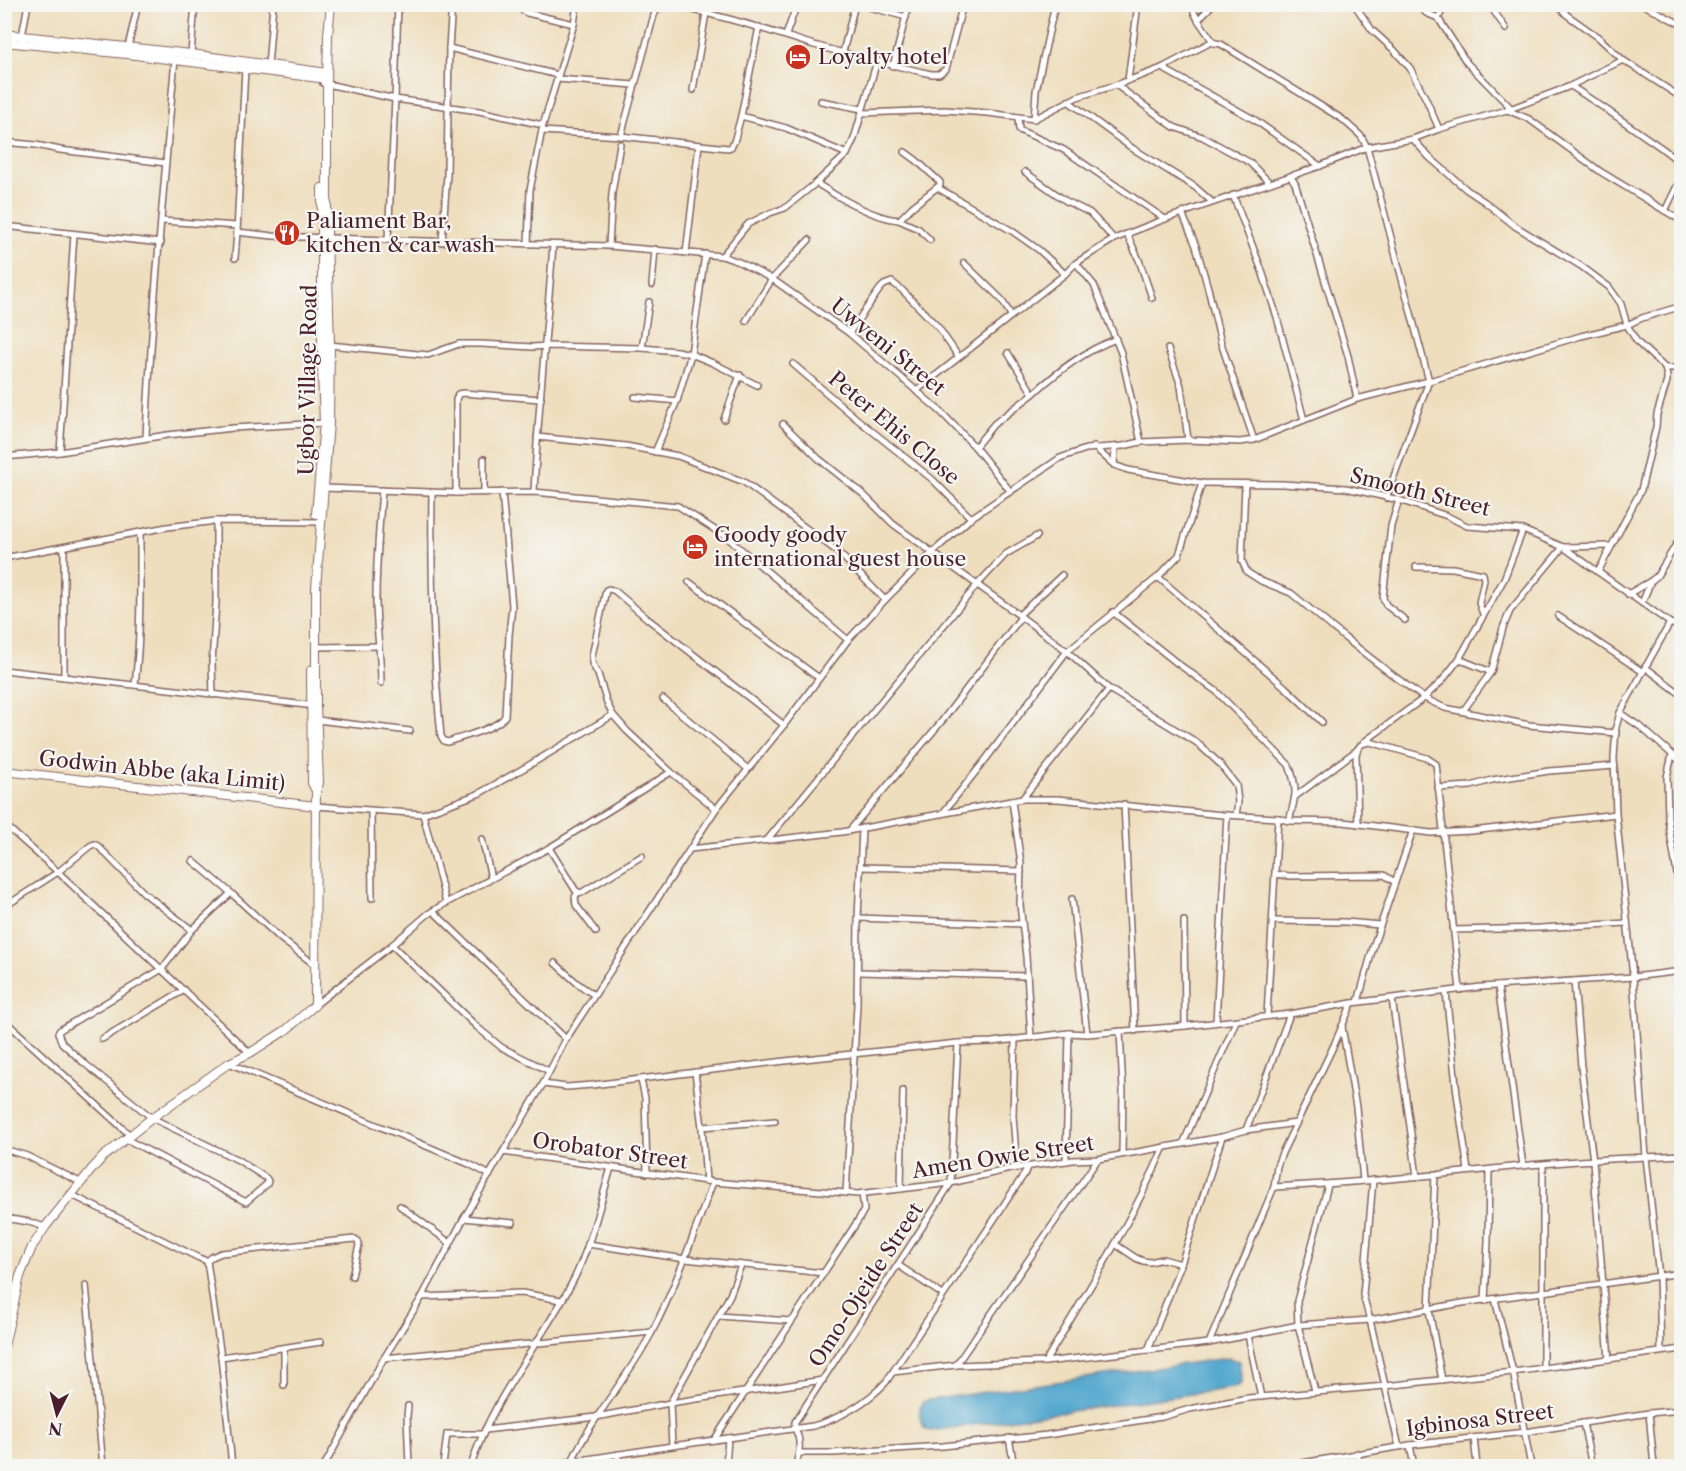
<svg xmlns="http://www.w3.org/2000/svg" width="1686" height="1471" viewBox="0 0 1686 1471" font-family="'Libre Caslon Text',serif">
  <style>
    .water { fill: #52a7ce; stroke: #4e637c; stroke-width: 1.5 }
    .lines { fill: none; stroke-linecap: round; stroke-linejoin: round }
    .street-casing { stroke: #83625e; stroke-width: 8 }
    .secondary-casing { stroke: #83625e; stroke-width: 10 }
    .street { stroke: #fff; stroke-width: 5 }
    .secondary { stroke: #fff; stroke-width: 8 }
    .labels { text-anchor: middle; stroke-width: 4.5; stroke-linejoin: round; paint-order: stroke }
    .poi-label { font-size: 21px; fill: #4a1f2b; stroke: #f6f6f2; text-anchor: start }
    .street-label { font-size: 21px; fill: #4a1f2b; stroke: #f6f6f2 }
  </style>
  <rect width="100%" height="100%" fill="#f6f6f2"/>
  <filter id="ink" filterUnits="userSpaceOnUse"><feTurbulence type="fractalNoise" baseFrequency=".0167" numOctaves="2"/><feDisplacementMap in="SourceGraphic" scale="12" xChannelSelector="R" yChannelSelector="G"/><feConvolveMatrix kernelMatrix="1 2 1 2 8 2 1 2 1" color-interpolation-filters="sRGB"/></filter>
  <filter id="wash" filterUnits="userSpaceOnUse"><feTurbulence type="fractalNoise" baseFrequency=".008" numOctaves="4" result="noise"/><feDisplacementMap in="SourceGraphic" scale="24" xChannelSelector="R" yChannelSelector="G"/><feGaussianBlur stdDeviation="1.35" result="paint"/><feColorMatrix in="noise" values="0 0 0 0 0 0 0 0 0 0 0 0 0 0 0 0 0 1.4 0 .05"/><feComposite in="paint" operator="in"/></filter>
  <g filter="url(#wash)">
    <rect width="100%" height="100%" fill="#eedebd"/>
    <!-- water -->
    <path class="water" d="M 1227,1358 L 1239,1361 L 1241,1376 L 1241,1384 L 1233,1388 L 930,1431 L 924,1428 C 919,1420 918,1410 923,1402 L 928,1400 Z"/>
  </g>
  <g filter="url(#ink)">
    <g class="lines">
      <!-- street casing -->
      <g class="street-casing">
        <g id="street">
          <path d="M 522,4 L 523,11 L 527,13 L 574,24"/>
          <path d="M 858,4 L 906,17"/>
          <path d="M 1190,4 L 1198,20 L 1214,43"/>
          <path d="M 1354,4 L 1372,30 L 1394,50 L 1410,68 L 1426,99 L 1439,129"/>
          <path d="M 1417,4 L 1426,13 L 1438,18"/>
          <path d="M 1453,4 L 1442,11 L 1438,18 L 1467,63 L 1510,107"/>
          <path d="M 1489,4 L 1506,29"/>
          <path d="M 1557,4 L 1567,15 L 1598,37 L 1623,60 L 1682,98"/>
          <path d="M 1642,4 L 1682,25"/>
          <path d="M 1198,20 L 1213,4"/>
          <path d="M 786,35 L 797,4"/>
          <path d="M 22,36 L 28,4"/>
          <path d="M 128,47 L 138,4"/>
          <path d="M 449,48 L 558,75"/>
          <path d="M 843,52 L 855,4"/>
          <path d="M 191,54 L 195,4"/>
          <path d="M 268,66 L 273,4"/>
          <path d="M 893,66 L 909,4"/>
          <path d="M 245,68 L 237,232 L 273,236 L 388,240 L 609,246 L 722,256 L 739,262 L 772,279 L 849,333 L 940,411 L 975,447 L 1011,492"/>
          <path d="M 1162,68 L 1255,120 L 1320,166"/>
          <path d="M 557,79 L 634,85"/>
          <path d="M 1128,80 L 1138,4"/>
          <path d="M 323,83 L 395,99 L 479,111 L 543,125"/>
          <path d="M 1116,85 L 1174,127 L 1203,137 L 1249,162 L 1270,183"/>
          <path d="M 1571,86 L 1607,110 L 1663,149 L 1682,164"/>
          <path d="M 693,90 L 706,13"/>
          <path d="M 821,101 L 862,109"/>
          <path d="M 1068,101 L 1132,148 L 1195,187 L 1212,202"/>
          <path d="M 1507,110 L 1529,119 L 1601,172 L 1682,221"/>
          <path d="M 862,113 L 945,110 L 988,113 L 1034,119 L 1077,97 L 1116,85 L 1162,68 L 1211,42 L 1221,44 L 1342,119 L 1361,136 L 1367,147 L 1429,381 L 1386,498"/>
          <path d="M 741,116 L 786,128 L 847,154"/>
          <path d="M 1018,117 L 1019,130 L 1064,150 L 1165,219"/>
          <path d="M 1034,119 L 1036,91 L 1055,4"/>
          <path d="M 542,131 L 621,136 L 728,148 L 731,147 L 734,142 L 741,116 L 759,27"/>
          <path d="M 621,136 L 654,15 L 658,8 C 677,4 699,11 717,16 C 750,24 782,35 814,45 C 853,56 892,65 931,74 L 939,74 L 946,69 L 963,4"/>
          <path d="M 1413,139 L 1429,157 L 1467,190 L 1485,202 L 1515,226 L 1581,266 L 1609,287 L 1621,304 L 1627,325 L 1637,342 L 1665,368 L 1667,376 L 1667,381 L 1657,414 L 1656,427 L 1641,490 L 1598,572"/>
          <path d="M 4,142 L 36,145 L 60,150 L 166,163"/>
          <path d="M 1025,172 L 1066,201 L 1090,213 L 1114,239"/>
          <path d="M 1290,176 L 1295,183 L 1348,356 L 1357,399"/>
          <path d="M 816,183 C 837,197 874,218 899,220 L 912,207 L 940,185 L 940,182 L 916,160 L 905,152"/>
          <path d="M 938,188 L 1012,231 L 1039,250 L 1065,274"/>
          <path d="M 1233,195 L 1262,271 L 1277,317 L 1304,420"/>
          <path d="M 1665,211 L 1678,184 L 1682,181"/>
          <path d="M 1182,213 L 1196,246 L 1208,288 L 1221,343 L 1254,440"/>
          <path d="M 899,220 L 919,229 L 930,240"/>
          <path d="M 162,221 L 237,226"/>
          <path d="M 4,226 L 161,243"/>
          <path d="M 1127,234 L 1139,260 L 1152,298"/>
          <path d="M 388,240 L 395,99 L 398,4"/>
          <path d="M 442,242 L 447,175 L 449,48 L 452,4"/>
          <path d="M 528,244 L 530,190 L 543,125 L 574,24 L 577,4"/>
          <path d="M 609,246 L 612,193 L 620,144"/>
          <path d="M 686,253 L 699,145"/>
          <path d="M 722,256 L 748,224 L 770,213 L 785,208 L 816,183 L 847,154 L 854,139 L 877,61"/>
          <path d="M 235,258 L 237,232"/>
          <path d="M 964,263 L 1001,299 L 1011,315"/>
          <path d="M 1076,263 L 1094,285 L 1121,353 L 1141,442"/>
          <path d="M 652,285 L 655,249"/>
          <path d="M 746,321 L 772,279 L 809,240"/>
          <path d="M 849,333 L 880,289 L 884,285 L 892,282 L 902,290 L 938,327 L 958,356"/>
          <path d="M 330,345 L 428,355 L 459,344 L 481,344 L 533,347 L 546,346 L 642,348 L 677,351 L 691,354 L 713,363 L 757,385"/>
          <path d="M 642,348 L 649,302"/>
          <path d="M 1168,349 L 1181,386 L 1188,440"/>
          <path d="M 793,364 L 857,419 L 932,479 L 971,518"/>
          <path d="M 1665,368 L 1682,368"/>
          <path d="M 916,391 L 1065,274 L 1076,263 L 1114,239 L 1165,219 L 1320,166 L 1367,147 L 1413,139 L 1439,129 L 1507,110 L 1568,87 L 1623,60"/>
          <path d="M 1033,394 C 1058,371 1084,351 1116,339"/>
          <path d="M 635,397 L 677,401"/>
          <path d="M 724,419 L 740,375"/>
          <path d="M 783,424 L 819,459 L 863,494 L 893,524 L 1008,607 L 1067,651 L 1109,689 L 1196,742 L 1219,763 L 1236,785 L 1238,802 L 1236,815"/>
          <path d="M 146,437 C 152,311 164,185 175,59"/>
          <path d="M 537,437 L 626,446 L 678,456 L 744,482 L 838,552 L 885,600"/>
          <path d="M 975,447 L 994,424 L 1033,394 L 1008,353"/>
          <path d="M 1094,447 L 1114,465 L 1128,470 L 1202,483 L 1283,484 L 1346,488 L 1399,500 L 1447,516 L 1467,526 L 1523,530 L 1563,547 L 1670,623 L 1682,628"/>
          <path d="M 60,452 L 74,234"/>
          <path d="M 655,452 L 677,401 L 691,354 L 705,254"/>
          <path d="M 4,457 L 60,452 L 167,435 L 233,428 L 325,423"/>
          <path d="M 484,459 L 484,492"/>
          <path d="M 1114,465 L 1115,447"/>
          <path d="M 1245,484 L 1242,561 L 1247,572 L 1261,581 L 1291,593 L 1345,638 L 1386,670 L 1424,698 L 1445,708 L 1529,725 L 1616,733"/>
          <path d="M 324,488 L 456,493 L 534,492 L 678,506 L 729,539 L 848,640"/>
          <path d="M 432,492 C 431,573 433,655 441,736 L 444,741 L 448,742 C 461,737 499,728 505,716 L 509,635 L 512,606 L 502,492"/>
          <path d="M 534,492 C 538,410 547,327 553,245"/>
          <path d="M 456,493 L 456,400 L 458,394 L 463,393 L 541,399"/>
          <path d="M 1399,500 L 1391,526 L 1383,598 L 1386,605 L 1405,620"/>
          <path d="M 64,547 L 64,677"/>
          <path d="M 4,558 L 167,527 L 216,521 L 321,522"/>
          <path d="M 1416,567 L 1453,568 L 1483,574 L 1484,580 L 1479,603 L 1483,614"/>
          <path d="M 1158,577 L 1285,687 L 1322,722"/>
          <path d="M 689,582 L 819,678"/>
          <path d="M 1628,594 L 1651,581 L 1657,576 L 1682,535"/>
          <path d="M 1642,603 L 1651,581"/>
          <path d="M 1113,612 L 1177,663 L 1216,691 L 1289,765 C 1298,789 1296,796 1289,821"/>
          <path d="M 1019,615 L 1062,575"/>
          <path d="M 1558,616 L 1643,672"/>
          <path d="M 317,647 L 378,646"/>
          <path d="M 1459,659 L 1491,672"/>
          <path d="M 1645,667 L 1682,695"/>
          <path d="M 4,670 L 315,706"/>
          <path d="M 381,683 C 381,655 376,628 376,600 C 376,564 379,527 382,490"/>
          <path d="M 135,685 C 141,635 140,583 140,532"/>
          <path d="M 213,695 L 212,663 L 216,602 L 216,521"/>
          <path d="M 663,699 L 748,769"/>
          <path d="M 1463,711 L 1491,672 L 1503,628 L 1510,611 L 1563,547 L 1610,546"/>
          <path d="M 1620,713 L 1642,728 L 1682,763"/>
          <path d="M 317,720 L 410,731"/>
          <path d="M 1364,742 L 1424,698 L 1442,681 L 1459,659 L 1504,579 L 1523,530"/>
          <path d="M 1672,755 L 1667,777 L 1668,820 L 1682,904"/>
          <path d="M 1438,788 L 1471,786 L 1492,780 L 1549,771 L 1615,766"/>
          <path d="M 1296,796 L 1357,750"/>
          <path d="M 1022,799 L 1109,689"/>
          <path d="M 1012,801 L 1021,863 L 1020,905 L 1026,956 L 1031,1038"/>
          <path d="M 1124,804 L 1135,1031"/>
          <path d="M 316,806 L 423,814 L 478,794 L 526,767 L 613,715"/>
          <path d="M 716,809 L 671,772 L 627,731 L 613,715 L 607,703 L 598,674 L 592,663 L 592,656 L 606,590 L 609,589 L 615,591 L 649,620 L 784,725"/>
          <path d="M 371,810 L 372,898"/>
          <path d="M 423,814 L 446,903"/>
          <path d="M 942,814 L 986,759 L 1067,651 L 1158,577 L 1179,555 L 1202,483"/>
          <path d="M 4,824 L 58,872 L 250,1053"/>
          <path d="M 1358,824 L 1356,755 C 1358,746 1361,743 1370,742 L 1427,758 L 1436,764 L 1460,990"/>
          <path d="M 849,831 L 942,721 L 1021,617"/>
          <path d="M 482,839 L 491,878"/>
          <path d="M 767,840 L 977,585 L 1006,554 L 1037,536"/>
          <path d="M 549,848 L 576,891 L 581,893 L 642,856"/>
          <path d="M 690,849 L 842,832 L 1022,799 L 1058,799 L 1223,815 L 1278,818 L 1289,821 L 1343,822 L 1431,833 L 1472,831 L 1616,814"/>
          <path d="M 193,861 L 231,893 L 281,939 L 315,965"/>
          <path d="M 860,867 L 1021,871"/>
          <path d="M 1275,874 L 1290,876 L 1384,875 L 1395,882"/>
          <path d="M 578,892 L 575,897 L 576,905 L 596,932"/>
          <path d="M 1072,899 L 1087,1034"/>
          <path d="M 4,907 L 58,872 L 90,846 L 94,844 L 98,846 L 144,893 L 192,930"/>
          <path d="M 433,911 L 566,1039"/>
          <path d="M 858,918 L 1022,924"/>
          <path d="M 1184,921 L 1185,1026"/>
          <path d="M 1273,921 L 1346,922 L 1380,925"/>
          <path d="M 1453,930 L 1540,928 L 1627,923"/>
          <path d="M 392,945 L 477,1027 L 501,1047 L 549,1071"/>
          <path d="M 555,963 L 577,983 L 594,995"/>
          <path d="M 858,972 L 1027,976"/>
          <path d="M 1574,981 L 1581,1066 L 1593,1161 L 1609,1359"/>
          <path d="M 1498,986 L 1523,1166"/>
          <path d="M 1446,992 L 1457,1094 L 1468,1171"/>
          <path d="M 1392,999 L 1417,1176"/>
          <path d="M 1358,1002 L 1374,944 L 1413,830"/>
          <path d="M 315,1005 L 392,945 L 428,914 L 446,903 L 549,848 L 671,772"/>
          <path d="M 1267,1016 L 1278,818"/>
          <path d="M 4,1020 L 130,1135"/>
          <path d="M 1216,1022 L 1227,815"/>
          <path d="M 1342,1027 L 1356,1107 L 1363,1181"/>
          <path d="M 1120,1031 L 1123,1092 L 1122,1154"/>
          <path d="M 102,1039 L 184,990"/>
          <path d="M 1015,1039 L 1013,1116 L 1017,1168"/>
          <path d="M 229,1063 L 469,1164 L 490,1175"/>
          <path d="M 695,1072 L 702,1127 L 706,1181"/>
          <path d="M 641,1080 L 645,1098 L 647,1173"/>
          <path d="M 543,1084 L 567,1087 L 592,1085 L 785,1061 L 958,1043 L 992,1042 L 1069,1033 L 1087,1034 L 1185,1026 L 1290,1014 L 1352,1003 L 1481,987 L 1633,977 L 1682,971"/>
          <path d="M 702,1127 L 775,1121"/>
          <path d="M 1246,1130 L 1290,1014"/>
          <path d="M 126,1139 L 246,1202 L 267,1184 L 268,1181 L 266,1178 L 238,1160 L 152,1118 L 84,1063 L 62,1043 L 58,1033 L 60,1030 L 162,969 L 192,930 L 231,893"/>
          <path d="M 1183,1144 L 1236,1021"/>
          <path d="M 4,1149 L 27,1156 L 80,1182"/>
          <path d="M 503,1152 L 713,1182 L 858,1194 L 951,1183 L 1010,1169 L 1073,1160 L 1098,1159 L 1222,1137 L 1246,1130 L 1296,1123"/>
          <path d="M 1066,1161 L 1069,1033"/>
          <path d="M 1543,1165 L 1543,1368"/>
          <path d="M 1435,1174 L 1429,1310 L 1442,1380"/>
          <path d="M 1373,1180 L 1363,1295 L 1370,1320 L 1399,1447"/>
          <path d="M 1274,1187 C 1357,1183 1439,1175 1521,1166 C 1574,1160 1628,1158 1682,1155"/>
          <path d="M 901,1189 L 903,1091"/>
          <path d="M 846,1193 L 857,1005 L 858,918 L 862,828"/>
          <path d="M 70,1194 L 199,1258 L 207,1261"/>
          <path d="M 400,1206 L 450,1243"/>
          <path d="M 4,1218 L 29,1222 L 45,1227"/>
          <path d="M 464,1218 L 513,1223"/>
          <path d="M 588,1244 L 685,1259 L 824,1273"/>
          <path d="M 1115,1244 L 1136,1258 L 1143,1261 L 1150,1262 L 1163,1259 L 1181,1264"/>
          <path d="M 207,1261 L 221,1357 L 232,1466"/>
          <path d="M 207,1261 L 212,1257 L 221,1253 L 355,1239 L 358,1241 L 359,1245 L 352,1276"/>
          <path d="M 898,1265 L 943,1295"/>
          <path d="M 86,1285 L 103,1466"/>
          <path d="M 4,1295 L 14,1297"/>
          <path d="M 422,1297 L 522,1293 L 561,1300"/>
          <path d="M 1495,1299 L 1513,1372 L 1531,1466"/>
          <path d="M 1485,1301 L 1488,1242 L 1489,1170"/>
          <path d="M 718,1316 L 791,1321"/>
          <path d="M 1248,1335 L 1261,1397"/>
          <path d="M 1209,1343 L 1274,1187 L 1277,1166 L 1282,1153 L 1334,1045 L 1352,1003"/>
          <path d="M 1148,1350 L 1181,1264 L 1222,1137"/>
          <path d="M 1661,1351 L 1659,1277 L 1646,1157 L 1633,977 L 1616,814 L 1614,758 L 1616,727 L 1620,713 L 1670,623"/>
          <path d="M 221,1357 L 321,1342"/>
          <path d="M 384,1358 L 652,1332"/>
          <path d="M 1045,1362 C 1087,1292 1131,1223 1164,1147"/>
          <path d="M 956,1365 L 1098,1159"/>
          <path d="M 893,1372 L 956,1365 L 1045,1362 L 1209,1343 L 1298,1325 L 1370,1320 L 1462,1303 L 1682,1273"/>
          <path d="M 284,1385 L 284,1348"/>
          <path d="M 1315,1391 L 1298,1325 L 1297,1301 L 1328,1185"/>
          <path d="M 408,1406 L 407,1416 L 409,1466"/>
          <path d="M 1649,1413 L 1654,1466"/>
          <path d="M 1583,1423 L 1592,1466"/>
          <path d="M 485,1430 L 596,1417 L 670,1403 L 823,1380"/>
          <path d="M 1009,1438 L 1014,1466"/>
          <path d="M 1474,1438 L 1477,1466"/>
          <path d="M 714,1440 L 859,1219 L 864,1210 L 862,1193"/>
          <path d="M 1410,1445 L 1414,1466"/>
          <path d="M 672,1446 L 670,1403 L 730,1295 L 741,1265"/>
          <path d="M 800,1453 L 833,1453 L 943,1446 L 1047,1435 L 1162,1417 L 1190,1409 L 1248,1398 L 1385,1386 L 1513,1372 L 1682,1349"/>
          <path d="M 1357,1453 L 1360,1466"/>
          <path d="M 618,1454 L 618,1466"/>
          <path d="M 572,1461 C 593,1415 629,1377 652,1332 C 677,1284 694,1233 713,1182"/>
          <path d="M 324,1466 L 384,1358 L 422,1297 L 464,1218 L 543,1084 L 566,1039 L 716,809 L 784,725 L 848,640 L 885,600 L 933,552 L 971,518 L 1060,458 L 1086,449 L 1123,446 L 1141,442 L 1188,440 L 1240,442 L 1254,440 L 1357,399 L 1429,381 L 1581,336 L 1627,325 L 1642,318 L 1682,306"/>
          <path d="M 443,1466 L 447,1434 L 483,1434"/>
          <path d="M 471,1466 C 492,1397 543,1341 575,1277 C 591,1243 600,1204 611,1168"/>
          <path d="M 542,1466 L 672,1446 L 813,1426 C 839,1419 868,1402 886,1382 L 1025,1173 L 1027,1167"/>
          <path d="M 726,1466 L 728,1438"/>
          <path d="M 795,1466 C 799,1456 801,1447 798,1436 C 796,1431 794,1428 795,1422 L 951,1183 L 958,1043"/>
          <path d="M 1284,1466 L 1410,1445 L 1525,1432 L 1649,1413 L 1682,1410"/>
        </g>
      </g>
      <!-- secondary casing -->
      <g class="secondary-casing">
        <g id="secondary">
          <path d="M 4,34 L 191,54 L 327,73"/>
          <path d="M 4,42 L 127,54 L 327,79"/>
          <path d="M 316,514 L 324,423 L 322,369 L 322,188"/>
          <path d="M 311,670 L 312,783 L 316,791"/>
          <path d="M 4,771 L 316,806"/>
          <path d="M 4,1346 L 20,1276 L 32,1247 L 46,1226 L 92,1169 L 103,1157 L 152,1118 L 229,1063 L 250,1053 L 286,1030 L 315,1005 L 316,791 L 319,783 L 316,706 L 316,588 L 329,423 L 330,345 L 327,237 L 327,84 L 328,35 L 331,4"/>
        </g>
      </g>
      <!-- street -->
      <use href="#street" class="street"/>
      <!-- secondary -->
      <use href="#secondary" class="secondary"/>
    </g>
  </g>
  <!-- icons -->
  <defs>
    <g id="hotel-disc" transform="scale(1.35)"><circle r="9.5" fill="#c8321e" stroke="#f6f6f2"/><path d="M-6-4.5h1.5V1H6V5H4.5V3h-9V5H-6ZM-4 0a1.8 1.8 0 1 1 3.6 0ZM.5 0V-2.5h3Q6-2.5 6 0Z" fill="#fff"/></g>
    <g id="restaurant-disc" transform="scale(1.35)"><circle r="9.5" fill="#c8321e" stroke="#f6f6f2"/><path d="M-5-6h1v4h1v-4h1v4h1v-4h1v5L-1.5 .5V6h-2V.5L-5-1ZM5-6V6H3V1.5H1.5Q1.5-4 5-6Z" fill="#fff"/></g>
  </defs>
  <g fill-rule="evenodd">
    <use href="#hotel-disc" x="798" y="57"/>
    <use href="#restaurant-disc" x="287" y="233"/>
    <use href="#hotel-disc" x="695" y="547"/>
  </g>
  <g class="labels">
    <!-- poi labels -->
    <g class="poi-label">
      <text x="818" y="64">Loyalty hotel</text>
      <text x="306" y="228">Paliament Bar,<tspan x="306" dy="24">kitchen &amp; car wash</tspan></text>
      <text x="714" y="542">Goody goody<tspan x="714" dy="24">international guest house</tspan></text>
    </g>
    <!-- street labels -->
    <g class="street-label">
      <text transform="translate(888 347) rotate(39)" y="7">Uwveni Street</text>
      <text transform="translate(308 380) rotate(-89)" y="7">Ugbor Village Road</text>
      <text transform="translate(894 428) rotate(40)" y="7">Peter Ehis Close</text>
      <text transform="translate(1420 492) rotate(14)" y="7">Smooth Street</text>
      <text transform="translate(162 771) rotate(6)" y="7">Godwin Abbe (aka Limit)</text>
      <text transform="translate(610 1151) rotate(8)" y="7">Orobator Street</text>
      <text transform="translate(1003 1157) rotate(-9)" y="7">Amen Owie Street</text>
      <text transform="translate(866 1285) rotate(-57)" y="7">Omo-Ojeide Street</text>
      <text transform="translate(1480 1420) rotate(-7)" y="7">Igbinosa Street</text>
    </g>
  </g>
  <!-- margin -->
  <rect width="1686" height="1471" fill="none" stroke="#f6f6f2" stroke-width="24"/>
  <!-- north arrow -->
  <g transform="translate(57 1414) rotate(186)" stroke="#f6f6f2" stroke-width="4.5" paint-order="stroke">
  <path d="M0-4.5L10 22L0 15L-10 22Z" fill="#4a1f2b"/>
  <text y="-9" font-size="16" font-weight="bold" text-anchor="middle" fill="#4a1f2b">N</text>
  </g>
</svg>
